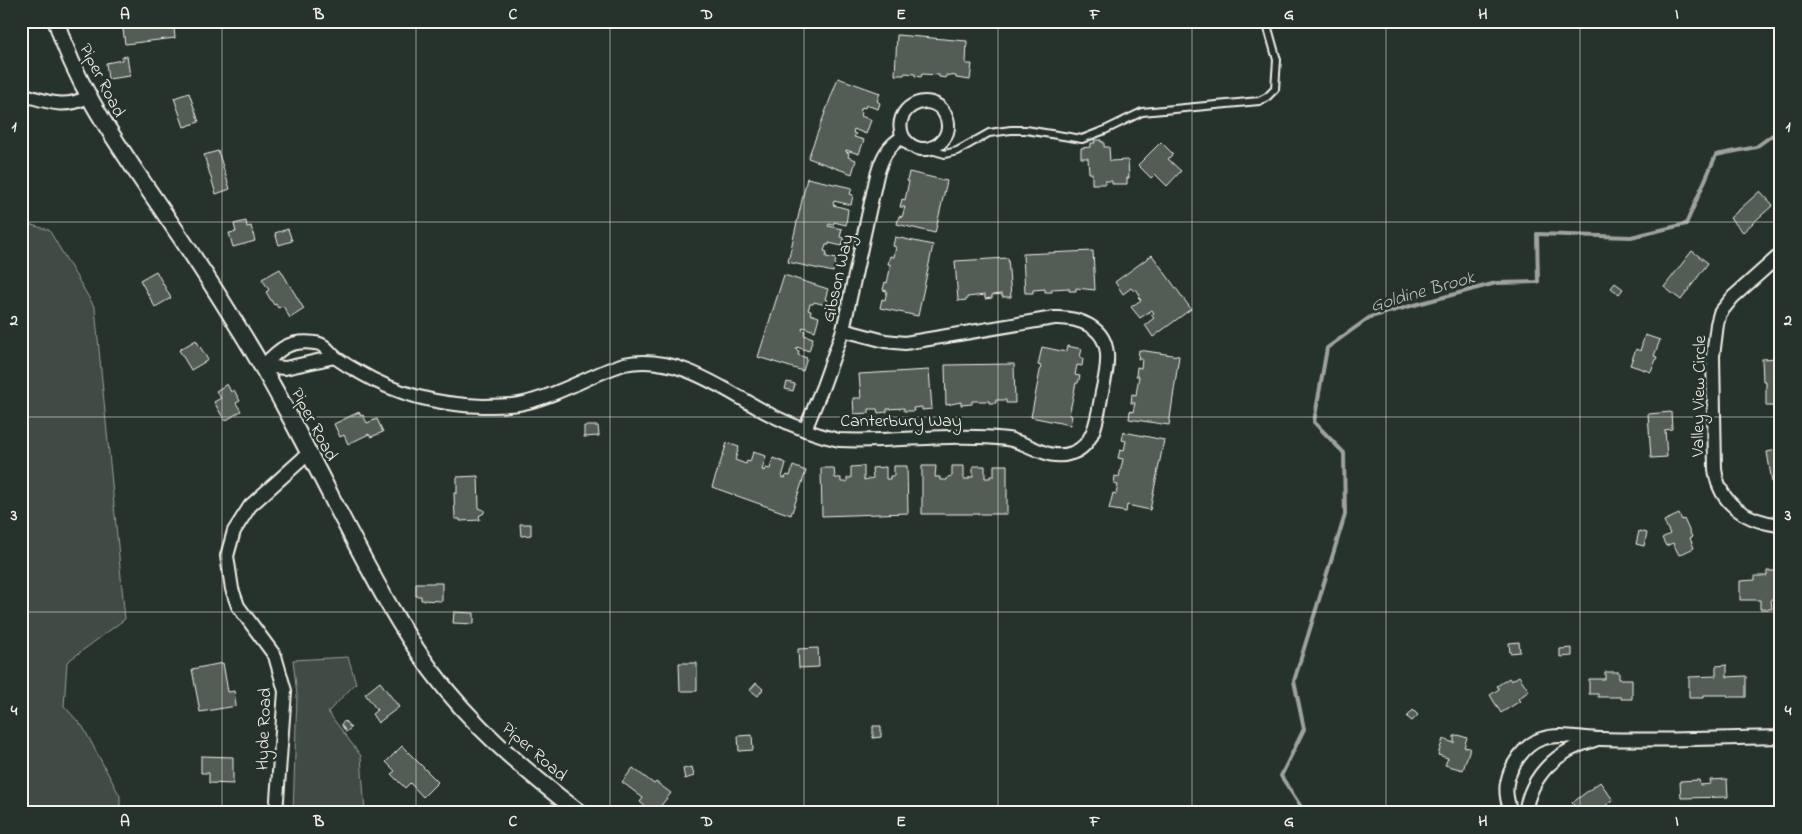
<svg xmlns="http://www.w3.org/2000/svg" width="1802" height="834" viewBox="0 0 1802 834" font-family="'Indie Flower',sans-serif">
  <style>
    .green { fill: #414b45; stroke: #9a9e96 }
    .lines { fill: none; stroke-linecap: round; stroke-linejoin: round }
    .stream { stroke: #9fa39b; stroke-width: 4 }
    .building { fill: #525c55; stroke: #f4f1e8 }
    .service-casing { stroke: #f4f1e8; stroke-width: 10 }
    .minor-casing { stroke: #f4f1e8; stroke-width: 16 }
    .tertiary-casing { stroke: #f4f1e8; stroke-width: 19 }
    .service { stroke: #26332d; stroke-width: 6 }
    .minor { stroke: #26332d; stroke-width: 12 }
    .tertiary { stroke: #26332d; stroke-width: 15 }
    .grid { fill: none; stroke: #f4f1e8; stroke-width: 1; stroke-opacity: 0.55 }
    .labels { text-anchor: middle; stroke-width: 5; stroke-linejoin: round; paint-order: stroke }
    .street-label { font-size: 18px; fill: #f4f1e8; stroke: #26332d }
    .water-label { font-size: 19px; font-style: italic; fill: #bcbdb5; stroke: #26332d }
    .neatline { fill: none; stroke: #f4f1e8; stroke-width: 2 }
    .grid-label { font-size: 16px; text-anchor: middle; font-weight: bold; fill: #f4f1e8 }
  </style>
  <rect width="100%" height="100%" fill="#26332d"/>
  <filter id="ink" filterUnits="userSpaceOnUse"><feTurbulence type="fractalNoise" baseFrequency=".02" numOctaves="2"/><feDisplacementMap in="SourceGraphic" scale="10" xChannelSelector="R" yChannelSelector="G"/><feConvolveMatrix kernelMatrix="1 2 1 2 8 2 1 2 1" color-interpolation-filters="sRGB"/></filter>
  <g filter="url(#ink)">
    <!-- green -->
    <g class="green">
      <path d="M 21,222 L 49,230 L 95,308 L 125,619 L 67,662 L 64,706 L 83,727 L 120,796 L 120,813 L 21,813 Z"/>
      <path d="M 348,657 L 356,683 L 328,712 L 361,756 L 365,813 L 293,813 L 297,695 L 293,660 Z"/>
    </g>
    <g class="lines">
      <!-- stream -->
      <path class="stream" d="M 1305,813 L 1281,776 L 1304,729 L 1294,681 L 1345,515 L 1344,453 L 1314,422 L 1327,348 L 1370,317 L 1496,283 L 1538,282 L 1537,234 L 1631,237 L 1686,224 L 1716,155 L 1756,147 L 1781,129"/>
    </g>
    <!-- building -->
    <g class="building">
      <path d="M 139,21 L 139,23 L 150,21 L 152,30 L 174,28 L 175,38 L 125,44 L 122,22 Z"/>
      <path d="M 897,35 L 967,41 L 966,64 L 972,64 L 970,80 L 956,78 L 956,76 L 946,75 L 946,78 L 939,77 L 939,75 L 922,74 L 921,77 L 915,76 L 915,74 L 905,73 L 904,75 L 895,75 Z"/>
      <path d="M 127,56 L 130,76 L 108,79 L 106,63 L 122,60 L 122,57 Z"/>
      <path d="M 838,78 L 880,93 L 877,101 L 880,103 L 878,109 L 866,105 L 865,108 L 862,107 L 860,112 L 862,113 L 861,116 L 871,120 L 866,134 L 854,129 L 853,133 L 856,134 L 854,137 L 864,140 L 859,154 L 846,150 L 846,152 L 849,153 L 848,157 L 856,160 L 852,174 L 808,158 Z"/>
      <path d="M 189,93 L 199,122 L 184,127 L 174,98 Z"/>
      <path d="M 1094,140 L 1101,140 L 1101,142 L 1104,142 L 1104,147 L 1109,147 L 1110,161 L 1128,160 L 1129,178 L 1127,178 L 1127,184 L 1112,184 L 1112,181 L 1105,181 L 1105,184 L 1092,184 L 1092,173 L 1089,173 L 1088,158 L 1081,158 L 1081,148 L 1091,147 L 1091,143 L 1095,143 Z"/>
      <path d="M 1161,142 L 1173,154 L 1168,159 L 1181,171 L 1167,186 L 1155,174 L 1151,178 L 1138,165 Z"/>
      <path d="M 218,151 L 230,189 L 216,194 L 204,155 Z"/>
      <path d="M 909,172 L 947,181 L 935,233 L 897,224 L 899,216 L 902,217 L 905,207 L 900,207 L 902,199 L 905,200 L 909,181 L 907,181 Z"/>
      <path d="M 807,178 L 852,188 L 850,194 L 853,195 L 851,205 L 834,201 L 833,205 L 848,209 L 846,225 L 834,222 L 833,225 L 829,224 L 828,226 L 842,229 L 840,237 L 844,238 L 842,246 L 829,243 L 829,245 L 826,245 L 824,251 L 827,252 L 826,257 L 836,259 L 833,272 L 788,262 Z"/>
      <path d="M 1760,191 L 1773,205 L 1743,232 L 1730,218 Z"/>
      <path d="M 246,221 L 247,227 L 251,226 L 255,241 L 233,247 L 229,233 L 236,232 L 234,224 Z"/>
      <path d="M 288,229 L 292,241 L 279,245 L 275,233 Z"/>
      <path d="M 895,237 L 933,245 L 918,316 L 880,308 L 882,299 L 885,300 L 887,291 L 883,290 L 885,282 L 887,283 L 891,265 L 888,264 L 890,256 L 894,257 L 896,247 L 893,246 Z"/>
      <path d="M 1093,251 L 1095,290 L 1076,288 L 1076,291 L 1069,291 L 1069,288 L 1052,289 L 1052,292 L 1045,292 L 1045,289 L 1033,290 L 1033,293 L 1025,293 L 1023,254 Z"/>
      <path d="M 1692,251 L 1708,263 L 1681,300 L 1664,287 Z"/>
      <path d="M 1152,255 L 1191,309 L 1153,337 L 1145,325 L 1154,318 L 1151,315 L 1154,313 L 1152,310 L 1140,318 L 1131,307 L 1141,300 L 1138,297 L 1140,295 L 1136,289 L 1134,291 L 1131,288 L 1123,294 L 1115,282 Z"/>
      <path d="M 1008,258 L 1011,297 L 1002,297 L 1002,294 L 992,295 L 992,298 L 985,299 L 985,295 L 967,297 L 967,300 L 958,301 L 955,261 Z"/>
      <path d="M 280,269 L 304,309 L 290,318 L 283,306 L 278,308 L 276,304 L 274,305 L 266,292 L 269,290 L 262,279 Z"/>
      <path d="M 156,271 L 171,298 L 155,307 L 140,280 Z"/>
      <path d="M 784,275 L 828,289 L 825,299 L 827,300 L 826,305 L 814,302 L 813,304 L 810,304 L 808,310 L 811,311 L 810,314 L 819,317 L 815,331 L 803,327 L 802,330 L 805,331 L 804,335 L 813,338 L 809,351 L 797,347 L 796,350 L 799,351 L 798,355 L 807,358 L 803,371 L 758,357 Z"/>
      <path d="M 1615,283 L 1623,289 L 1619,294 L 1611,288 Z"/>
      <path d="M 1645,335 L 1660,340 L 1654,356 L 1657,357 L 1651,372 L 1630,365 L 1636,349 L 1640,351 Z"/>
      <path d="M 196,340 L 208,360 L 191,370 L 179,350 Z"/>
      <path d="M 1067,346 L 1082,349 L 1080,357 L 1083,358 L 1082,366 L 1077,365 L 1075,375 L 1080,376 L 1078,383 L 1076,383 L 1069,415 L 1072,416 L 1070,425 L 1031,417 L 1041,366 L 1038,365 L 1042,347 L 1066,352 Z"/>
      <path d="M 1139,350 L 1179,356 L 1169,425 L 1129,419 L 1130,411 L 1133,412 L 1135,403 L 1131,403 L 1132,394 L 1136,395 L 1139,376 L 1136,376 L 1137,367 L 1141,368 L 1142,359 L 1138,359 Z"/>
      <path d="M 1781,358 L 1781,406 L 1766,406 L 1766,381 L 1763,381 L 1762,359 Z"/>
      <path d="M 1014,364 L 1015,403 L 1006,403 L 1006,400 L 996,400 L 996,403 L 989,403 L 989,401 L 972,401 L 972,404 L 961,405 L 961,402 L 946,405 L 945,365 Z"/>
      <path d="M 929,370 L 932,409 L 922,410 L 922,407 L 913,408 L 914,411 L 904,411 L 904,408 L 887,409 L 887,412 L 878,413 L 877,409 L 869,409 L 869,413 L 854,414 L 853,398 L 861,398 L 859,374 Z"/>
      <path d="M 787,382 L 795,384 L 793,391 L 785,389 Z"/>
      <path d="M 227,384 L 231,392 L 234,390 L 240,401 L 236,403 L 241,411 L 225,421 L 214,402 L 221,398 L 216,391 Z"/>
      <path d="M 359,412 L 361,416 L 363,415 L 367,423 L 377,419 L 383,432 L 371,437 L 369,434 L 348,444 L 344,435 L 340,437 L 334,424 Z"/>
      <path d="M 1671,412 L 1672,429 L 1665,430 L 1667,457 L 1651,458 L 1648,414 Z"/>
      <path d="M 1776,417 L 1781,417 L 1781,426 L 1777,426 Z"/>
      <path d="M 584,426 L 598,426 L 599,436 L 584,437 Z"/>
      <path d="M 1124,432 L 1164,440 L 1150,510 L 1127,505 L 1126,512 L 1109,509 L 1113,493 L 1116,494 L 1118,485 L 1114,484 L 1115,476 L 1119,477 L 1123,459 L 1118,458 L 1120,450 L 1124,451 L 1126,441 L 1122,440 Z"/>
      <path d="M 727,443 L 739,447 L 735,460 L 746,464 L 747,461 L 750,462 L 753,452 L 766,456 L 762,470 L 765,471 L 766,468 L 770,469 L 773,458 L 786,463 L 782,477 L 785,478 L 787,475 L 790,476 L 793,466 L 806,471 L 791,515 L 712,487 Z"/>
      <path d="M 1781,449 L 1781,487 L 1773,488 L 1767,452 Z"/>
      <path d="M 994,465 L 1007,465 L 1007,514 L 922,514 L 922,466 L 936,466 L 935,477 L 940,477 L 940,480 L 947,480 L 948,477 L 952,476 L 952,466 L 964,466 L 964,479 L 969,479 L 969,477 L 973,477 L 973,466 L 985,466 L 985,478 L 990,478 L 990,476 L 994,476 Z"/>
      <path d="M 864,466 L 864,480 L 873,478 L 872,468 L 886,467 L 886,479 L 890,479 L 890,476 L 894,476 L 894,466 L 907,466 L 908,513 L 822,516 L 821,468 L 834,468 L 835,478 L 841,478 L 841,482 L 847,482 L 847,478 L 851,478 L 851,467 Z"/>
      <path d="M 478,476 L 479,508 L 484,510 L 484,513 L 479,516 L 480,520 L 460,521 L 460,519 L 455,519 L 454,493 L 457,493 L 457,477 Z"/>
      <path d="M 1679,514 L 1682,520 L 1684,519 L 1692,537 L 1690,538 L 1694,548 L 1679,555 L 1673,543 L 1666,546 L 1662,538 L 1670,534 L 1664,521 Z"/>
      <path d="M 520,524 L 531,524 L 531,535 L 521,536 Z"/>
      <path d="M 1639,531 L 1647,533 L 1644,546 L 1636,544 Z"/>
      <path d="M 1767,571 L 1781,571 L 1781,598 L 1771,599 L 1772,609 L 1760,609 L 1760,600 L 1740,600 L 1740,581 L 1755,580 L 1755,576 L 1767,576 Z"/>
      <path d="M 416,583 L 442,583 L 442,601 L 421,600 L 421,596 L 416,596 Z"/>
      <path d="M 454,612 L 474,613 L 474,624 L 453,623 Z"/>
      <path d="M 1519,642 L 1520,652 L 1510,653 L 1509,643 Z"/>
      <path d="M 818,648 L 819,667 L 799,668 L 798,649 Z"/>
      <path d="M 1572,648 L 1572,656 L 1560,657 L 1560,649 Z"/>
      <path d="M 223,663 L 228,692 L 234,691 L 236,706 L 200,712 L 192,669 Z"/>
      <path d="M 679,663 L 697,663 L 697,691 L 680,691 Z"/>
      <path d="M 1727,665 L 1727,677 L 1746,676 L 1746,697 L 1728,697 L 1728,695 L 1704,695 L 1704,698 L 1689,698 L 1689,677 L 1716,676 L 1716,666 Z"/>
      <path d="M 1605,672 L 1619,672 L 1619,679 L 1632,679 L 1632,699 L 1621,699 L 1621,697 L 1598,697 L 1598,694 L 1589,694 L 1589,679 L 1605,679 Z"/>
      <path d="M 1519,676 L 1529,691 L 1518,699 L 1520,701 L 1501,713 L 1490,695 L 1499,689 L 1497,686 L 1509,678 L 1511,681 Z"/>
      <path d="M 380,682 L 399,707 L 378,723 L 372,714 L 377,710 L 365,694 Z"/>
      <path d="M 756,683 L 763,689 L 758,696 L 750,690 Z"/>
      <path d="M 1413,710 L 1418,715 L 1412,721 L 1407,717 Z"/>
      <path d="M 345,721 L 351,728 L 346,732 L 341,724 Z"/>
      <path d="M 873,726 L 881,726 L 881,737 L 873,738 Z"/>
      <path d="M 752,735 L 753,750 L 739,751 L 738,736 Z"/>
      <path d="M 1458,735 L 1467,738 L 1464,747 L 1470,748 L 1463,770 L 1445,765 L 1448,758 L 1438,755 L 1443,739 L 1454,743 L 1454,736 L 1457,736 Z"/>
      <path d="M 402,746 L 438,782 L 423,797 L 410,783 L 405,788 L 391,774 L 395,771 L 386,762 Z"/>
      <path d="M 201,756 L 233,757 L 233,784 L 209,783 L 209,773 L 201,773 Z"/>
      <path d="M 692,767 L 694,776 L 685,779 L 683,769 Z"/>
      <path d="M 633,768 L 654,784 L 656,782 L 671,793 L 655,813 L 653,813 L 640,802 L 643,798 L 622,782 Z"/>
      <path d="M 1727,779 L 1728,797 L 1681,798 L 1680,781 L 1699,780 L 1700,785 L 1711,784 L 1710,780 Z"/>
      <path d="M 1777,780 L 1781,780 L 1781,804 L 1778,805 Z"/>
      <path d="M 1600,782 L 1613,800 L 1596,813 L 1566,813 L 1574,805 L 1572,803 Z"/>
    </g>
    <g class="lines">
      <!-- service casing -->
      <g class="service-casing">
        <path id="service" d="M 931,150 L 945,154 L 957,151 L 989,133 L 1011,130 L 1026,130 L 1082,139 L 1105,130 L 1142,112 L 1259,101 L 1267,97 L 1275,89 L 1277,60 L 1266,21"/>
      </g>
      <!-- minor casing -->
      <g class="minor-casing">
        <g id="minor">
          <path d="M 21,94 C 47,101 62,110 88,97"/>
          <path d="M 1781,254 L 1733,297 L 1720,313 L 1717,324 L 1713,356 L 1715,469 C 1719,505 1748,522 1781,525"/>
          <path d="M 263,366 C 279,349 290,339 315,343 C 326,344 329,352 336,358 C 343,363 351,368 359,372 C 396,394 440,405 483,406 C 497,406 511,406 524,403 C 559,395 590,375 624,364 C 679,353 725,391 771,415 C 793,426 815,435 839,440 C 895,443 951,432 1007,439 C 1029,442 1048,462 1072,453 C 1096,445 1098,413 1102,392 C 1105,379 1108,367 1107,354 C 1105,326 1078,317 1054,318 L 905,343 L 885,341 L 843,330"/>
          <path d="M 263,366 L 285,368 L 335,357"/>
          <path d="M 805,430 L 823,386 L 843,330 L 877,175 C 882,158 887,146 903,137 C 921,164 959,141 945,114 C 930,88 890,108 903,137"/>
          <path d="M 276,813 L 285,691 L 275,656 L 238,606 L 232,589 L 227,556 L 234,531 L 250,506 L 309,453"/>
          <path d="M 1511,813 C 1508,803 1505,793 1507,783 C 1510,766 1524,745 1541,739 C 1560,732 1582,739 1601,739 C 1661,741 1721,738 1781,737"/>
          <path d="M 1525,813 C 1531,774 1558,750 1595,740"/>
        </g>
      </g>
      <!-- tertiary casing -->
      <g class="tertiary-casing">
        <path id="tertiary" d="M 56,21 C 75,82 110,133 145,185 C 176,230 207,276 235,322 C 273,382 305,445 337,508 C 366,563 394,620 431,670 C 472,726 525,771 580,813"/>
      </g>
      <!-- service -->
      <use href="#service" class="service"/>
      <!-- minor -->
      <use href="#minor" class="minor"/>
      <!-- tertiary -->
      <use href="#tertiary" class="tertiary"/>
    </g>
  </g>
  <!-- grid -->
  <path class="grid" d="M 222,21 L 222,813M 416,21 L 416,813M 610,21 L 610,813M 804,21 L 804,813M 998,21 L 998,813M 1192,21 L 1192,813M 1386,21 L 1386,813M 1580,21 L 1580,813M 21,222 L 1781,222M 21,417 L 1781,417M 21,612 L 1781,612"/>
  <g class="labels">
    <!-- street labels -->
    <g class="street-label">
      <text transform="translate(103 80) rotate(63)" y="6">Piper Road</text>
      <text transform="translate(837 278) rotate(-77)" y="6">Gibson Way</text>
      <text transform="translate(1698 396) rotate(-89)" y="6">Valley View Circle</text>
      <text x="901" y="426">Canterbury Way</text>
      <text transform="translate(315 424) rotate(62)" y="6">Piper Road</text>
      <text transform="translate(263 729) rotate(-88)" y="6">Hyde Road</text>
      <text transform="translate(535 751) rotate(41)" y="6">Piper Road</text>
    </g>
    <!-- water labels -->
    <g class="water-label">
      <text transform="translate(1422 290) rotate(-16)" y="7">Goldine Brook</text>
    </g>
  </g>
  <!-- margin -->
  <rect width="1802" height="834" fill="none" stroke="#26332d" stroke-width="55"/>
  <rect x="28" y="28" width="1746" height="778" class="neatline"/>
  <g class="grid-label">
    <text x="125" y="19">A</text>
    <text x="319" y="19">B</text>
    <text x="513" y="19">C</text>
    <text x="707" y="19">D</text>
    <text x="901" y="19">E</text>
    <text x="1095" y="19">F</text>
    <text x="1289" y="19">G</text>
    <text x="1483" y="19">H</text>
    <text x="1677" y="19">I</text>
    <text x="14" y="131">1</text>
    <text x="1788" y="131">1</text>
    <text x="14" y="325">2</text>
    <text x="1788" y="325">2</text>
    <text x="14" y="520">3</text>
    <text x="1788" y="520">3</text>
    <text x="14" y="715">4</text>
    <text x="1788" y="715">4</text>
    <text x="125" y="826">A</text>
    <text x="319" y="826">B</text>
    <text x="513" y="826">C</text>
    <text x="707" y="826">D</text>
    <text x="901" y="826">E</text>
    <text x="1095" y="826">F</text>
    <text x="1289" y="826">G</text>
    <text x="1483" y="826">H</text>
    <text x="1677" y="826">I</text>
  </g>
</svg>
